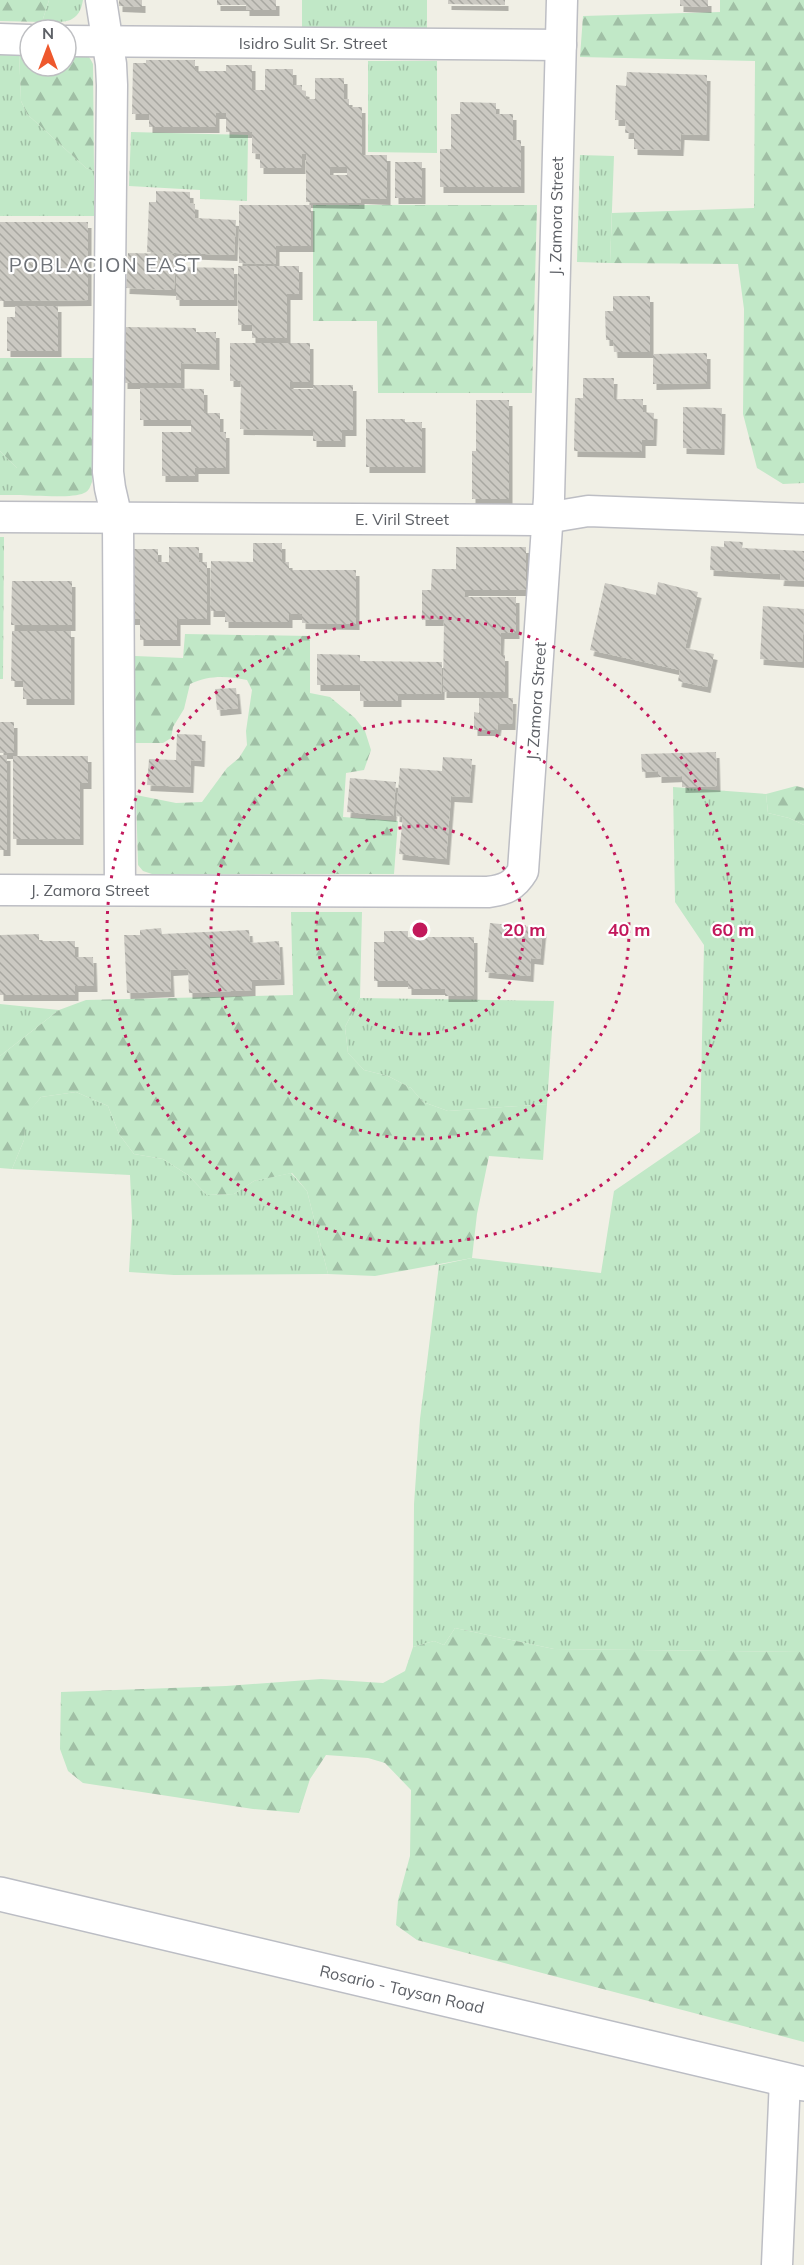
<svg xmlns="http://www.w3.org/2000/svg" width="804" height="2265" viewBox="0 0 804 2265" font-family="Mulish,sans-serif">
  <style>
    .grass { fill: url(#grass-tufts) }
    .forest { fill: url(#forest-firs) }
    .building { fill: url(#building-back-hatch); fill-rule: evenodd; filter: url(#shadow) }
    .lines { fill: none; stroke-linecap: round; stroke-linejoin: round }
    .minor-casing { stroke: #bdbec4; stroke-width: 33 }
    .secondary-casing { stroke: #bbbdc4; stroke-width: 36 }
    .minor { stroke: #fff; stroke-width: 30 }
    .secondary { stroke: #fff; stroke-width: 33 }
    .ring { fill: none; stroke: #c2185b; stroke-width: 3; stroke-dasharray: 3 6 }
    .labels { text-anchor: middle; stroke-width: 4.5; stroke-linejoin: round; paint-order: stroke }
    .street-label { font-size: 16px; fill: #5d6066; stroke: #fff }
    .quarter-label { font-size: 20px; letter-spacing: 1.5px; fill: #6e7278; stroke: #fff }
    .centre { fill: #c2185b; stroke: #fff; stroke-width: 3 }
    .ring-label { font-size: 18px; text-anchor: middle; font-weight: bold; fill: #c2185b; stroke: #fff; stroke-width: 4.5; stroke-linejoin: round; paint-order: stroke }
  </style>
  <defs>
    <pattern id="grass-tufts" width="24" height="20" patternUnits="userSpaceOnUse" patternTransform="scale(1.5)"><rect width="24" height="20" fill="#c1e8c7"/><path d="M3 7l-1-3M5 7V3M7 7l1-3M15 17l-1-3M17 17v-4M19 17l1-3" fill="none" stroke="#a0bfa5"/></pattern>
    <pattern id="forest-firs" width="22" height="20" patternUnits="userSpaceOnUse" patternTransform="scale(1.5)"><rect width="22" height="20" fill="#c1e8c7"/><path d="M5 1l3.5 6h-7zM16 11l3.5 6h-7z" fill="#a0bfa5"/></pattern>
    <pattern id="building-back-hatch" width="6" height="6" patternUnits="userSpaceOnUse" patternTransform="scale(1.5)"><rect width="6" height="6" fill="#cbc9c2"/><path d="M-1 5l2 2M0 0l6 6M5-1l2 2" fill="none" stroke="#a8a7a1"/></pattern>
    <filter id="shadow"><feDropShadow dx="3.5" dy="6" stdDeviation="0" flood-color="#0004"/></filter>
  </defs>
  <rect width="100%" height="100%" fill="#f0efe5"/>
  <!-- grass -->
  <g class="grass">
    <path d="M 49,0 L 83,0 C 79,25 63,22 42,22 Z"/>
    <path d="M 302,0 L 427,0 L 427,29 L 302,28 Z"/>
    <path d="M 0,50 L 19,50 L 21,101 L 27,114 L 86,168 L 94,171 L 94,216 L 0,216 Z"/>
    <path d="M 368,61 L 437,61 L 437,153 L 368,152 Z"/>
    <path d="M 131,132 L 248,135 L 247,201 L 200,199 L 200,190 L 129,186 Z"/>
    <path d="M 580,155 L 614,156 L 610,263 L 577,262 Z"/>
    <path d="M 0,451 L 17,468 L 17,495 L 0,495 Z"/>
    <path d="M 0,537 L 4,537 L 3,679 L 0,679 Z"/>
    <path d="M 673,787 L 766,794 L 768,813 L 789,818 L 804,825 L 804,1652 L 554,1649 L 455,1628 L 444,1645 L 434,1641 L 413,1647 L 414,1504 L 420,1419 L 439,1265 L 472,1258 L 601,1273 L 614,1191 L 700,1132 L 704,945 L 675,902 Z"/>
    <path d="M 360,998 L 554,1001 L 547,1104 L 448,1111 L 423,1102 L 411,1088 L 388,1076 L 364,1070 L 348,1053 L 345,1027 Z"/>
    <path d="M 0,1004 L 59,1010 L 0,1056 Z"/>
    <path d="M 76,1092 L 108,1106 L 119,1134 L 134,1154 L 163,1159 L 188,1175 L 207,1195 L 234,1194 L 254,1181 L 291,1173 L 307,1191 L 328,1274 L 174,1275 L 129,1272 L 132,1219 L 130,1175 L 12,1169 L 24,1140 L 25,1116 L 41,1097 Z"/>
  </g>
  <!-- forest -->
  <g class="forest">
    <path d="M 0,0 L 49,0 L 42,22 L 0,21 Z"/>
    <path d="M 720,0 L 804,0 L 804,483 L 783,484 L 757,468 L 743,414 L 744,309 L 738,264 L 610,263 L 612,213 L 754,208 L 755,61 L 580,57 L 583,16 L 720,12 Z"/>
    <path d="M 19,50 L 30,50 L 30,66 L 66,66 L 66,50 C 78,52 88,51 93,64 L 94,171 L 86,168 L 27,114 L 21,101 Z"/>
    <path d="M 313,205 L 537,205 L 532,393 L 378,393 L 377,321 L 313,321 Z"/>
    <path d="M 0,358 L 93,358 L 92,482 C 90,487 89,491 84,493 C 72,499 32,495 17,495 L 17,468 L 0,451 Z"/>
    <path d="M 185,634 L 310,636 L 310,693 L 330,697 L 355,718 L 365,731 L 371,750 L 364,770 L 346,773 L 343,817 L 398,821 L 394,874 L 152,874 L 143,871 L 138,865 L 136,795 L 176,803 L 202,802 L 227,768 L 239,758 L 247,745 L 246,731 L 252,690 L 247,680 C 226,676 210,675 190,684 L 184,709 L 173,727 L 171,738 L 163,743 L 135,743 L 135,656 L 183,658 Z"/>
    <path d="M 796,786 L 804,788 L 804,825 L 789,818 L 768,813 L 766,794 Z"/>
    <path d="M 291,912 L 362,912 L 360,998 L 345,1027 L 348,1053 L 364,1070 L 388,1076 L 411,1088 L 423,1102 L 448,1111 L 547,1104 L 543,1160 L 489,1156 L 477,1214 L 472,1258 L 375,1276 L 328,1274 L 307,1191 L 292,1173 L 254,1181 L 234,1194 L 207,1195 L 188,1175 L 163,1159 L 134,1154 L 119,1134 L 108,1106 L 76,1092 L 41,1097 L 26,1116 L 24,1140 L 12,1169 L 0,1168 L 0,1056 L 59,1010 L 86,1000 L 293,995 Z"/>
    <path d="M 455,1628 L 554,1649 L 804,1652 L 804,2042 L 417,1940 L 396,1925 L 398,1900 L 410,1856 L 411,1790 L 385,1763 L 368,1758 L 326,1755 L 310,1779 L 299,1813 L 253,1809 L 83,1783 L 68,1771 L 60,1749 L 61,1692 L 226,1686 L 321,1679 L 383,1683 L 405,1671 L 413,1647 L 434,1641 L 444,1645 Z"/>
  </g>
  <!-- building -->
  <g class="building">
    <path d="M 119,0 L 142,0 L 142,7 L 119,6 Z"/>
    <path d="M 217,0 L 276,0 L 276,10 L 246,10 L 246,5 L 217,5 Z"/>
    <path d="M 448,0 L 505,0 L 505,5 L 448,4 Z"/>
    <path d="M 680,0 L 708,0 L 708,7 L 680,6 Z"/>
    <path d="M 146,60 L 195,60 L 195,71 L 226,71 L 226,65 L 252,65 L 252,90 L 265,90 L 265,69 L 293,69 L 293,85 L 302,85 L 302,90 L 306,91 L 306,99 L 315,99 L 315,78 L 344,78 L 344,99 L 349,99 L 349,107 L 362,107 L 362,155 L 387,155 L 387,199 L 361,198 L 361,203 L 306,202 L 306,154 L 302,154 L 302,168 L 260,168 L 260,154 L 252,153 L 252,132 L 226,132 L 226,113 L 216,113 L 216,127 L 149,127 L 149,114 L 132,114 L 133,63 L 146,63 ZM 330,167 L 347,167 L 347,175 L 330,175 Z"/>
    <path d="M 627,72 L 707,75 L 706,135 L 681,134 L 680,150 L 634,149 L 634,133 L 625,133 L 626,120 L 615,120 L 616,85 L 626,86 Z"/>
    <path d="M 460,102 L 496,103 L 496,114 L 513,114 L 513,140 L 521,140 L 521,187 L 440,187 L 440,149 L 451,149 L 451,114 L 460,114 Z"/>
    <rect x="395" y="162" width="27" height="36"/>
    <path d="M 156,191 L 190,192 L 190,203 L 195,204 L 195,218 L 236,220 L 234,255 L 147,252 L 149,202 L 156,202 Z"/>
    <path d="M 239,205 L 311,205 L 311,246 L 276,246 L 276,264 L 239,263 Z"/>
    <path d="M 0,222 L 88,222 L 88,300 L 0,301 Z"/>
    <path d="M 128,253 L 175,254 L 174,290 L 126,288 Z"/>
    <path d="M 238,266 L 299,266 L 299,294 L 287,294 L 287,338 L 252,338 L 252,325 L 238,325 Z"/>
    <path d="M 176,267 L 234,268 L 234,300 L 176,300 Z"/>
    <path d="M 613,296 L 650,296 L 650,352 L 614,352 L 613,340 L 606,340 L 605,311 L 613,311 Z"/>
    <path d="M 15,306 L 58,306 L 58,351 L 7,351 L 7,317 L 15,317 Z"/>
    <path d="M 124,327 L 196,328 L 196,332 L 216,332 L 216,364 L 181,363 L 181,383 L 124,383 Z"/>
    <path d="M 230,343 L 310,343 L 310,382 L 290,382 L 290,389 L 313,389 L 313,385 L 353,385 L 353,430 L 342,430 L 342,441 L 313,441 L 313,430 L 240,429 L 241,381 L 230,381 Z"/>
    <path d="M 707,353 L 707,383 L 653,384 L 653,354 Z"/>
    <path d="M 583,378 L 614,378 L 613,399 L 643,399 L 643,412 L 654,413 L 653,440 L 642,440 L 642,452 L 574,451 L 575,398 L 583,398 Z"/>
    <path d="M 140,388 L 204,389 L 204,413 L 220,413 L 220,432 L 226,432 L 226,468 L 195,468 L 195,476 L 162,476 L 162,432 L 191,432 L 191,420 L 140,420 Z"/>
    <path d="M 476,400 L 509,400 L 509,499 L 472,499 L 472,451 L 476,451 Z"/>
    <path d="M 683,407 L 722,408 L 721,449 L 683,448 Z"/>
    <path d="M 366,419 L 405,419 L 405,422 L 422,422 L 422,467 L 366,467 Z"/>
    <path d="M 724,541 L 743,542 L 742,548 L 804,551 L 804,581 L 780,580 L 781,574 L 710,570 L 711,546 L 724,547 Z"/>
    <path d="M 253,543 L 282,543 L 282,562 L 289,562 L 289,570 L 356,570 L 356,624 L 302,623 L 302,614 L 289,614 L 289,622 L 225,622 L 225,611 L 210,611 L 211,561 L 253,562 Z"/>
    <path d="M 169,547 L 199,547 L 199,562 L 207,562 L 207,619 L 177,619 L 177,640 L 140,640 L 140,619 L 127,619 L 128,549 L 158,549 L 158,562 L 169,562 Z"/>
    <path d="M 456,547 L 526,547 L 526,590 L 465,590 L 464,597 L 516,597 L 516,633 L 501,633 L 500,655 L 505,655 L 505,692 L 443,692 L 444,620 L 422,620 L 422,590 L 431,590 L 432,569 L 456,569 Z"/>
    <path d="M 12,581 L 72,581 L 72,625 L 11,625 Z"/>
    <path d="M 658,582 L 698,592 L 685,648 L 714,654 L 707,687 L 678,681 L 680,670 L 590,650 L 605,583 L 656,595 Z"/>
    <path d="M 763,606 L 804,609 L 802,662 L 760,659 Z"/>
    <path d="M 12,631 L 71,631 L 71,699 L 23,699 L 23,681 L 11,681 Z"/>
    <path d="M 317,654 L 360,655 L 360,661 L 442,662 L 441,694 L 398,694 L 398,701 L 360,701 L 360,685 L 317,685 Z"/>
    <path d="M 236,688 L 238,708 L 217,710 L 215,689 Z"/>
    <path d="M 479,698 L 513,698 L 512,724 L 498,724 L 497,730 L 474,730 L 474,712 L 479,713 Z"/>
    <rect x="0" y="722" width="14" height="31"/>
    <path d="M 177,734 L 202,735 L 201,761 L 191,760 L 190,787 L 147,785 L 149,759 L 176,760 Z"/>
    <path d="M 716,752 L 717,786 L 682,787 L 682,776 L 658,777 L 658,771 L 642,772 L 641,754 Z"/>
    <rect x="0" y="755" width="7" height="95"/>
    <path d="M 13,756 L 88,756 L 88,783 L 80,783 L 80,839 L 13,839 Z"/>
    <path d="M 443,757 L 472,759 L 469,797 L 451,796 L 446,859 L 399,854 L 403,817 L 396,816 L 400,768 L 442,771 Z"/>
    <path d="M 350,778 L 396,782 L 393,816 L 347,812 Z"/>
    <path d="M 490,923 L 543,928 L 540,959 L 531,958 L 530,976 L 485,972 Z"/>
    <path d="M 161,928 L 162,934 L 249,930 L 250,943 L 279,941 L 281,979 L 252,980 L 252,990 L 189,993 L 188,969 L 170,970 L 171,991 L 127,993 L 124,935 L 140,935 L 140,930 Z"/>
    <path d="M 384,931 L 408,931 L 408,937 L 474,937 L 474,996 L 445,996 L 445,989 L 408,989 L 408,981 L 374,981 L 374,942 L 384,942 Z"/>
    <path d="M 39,934 L 39,941 L 75,941 L 75,957 L 93,957 L 94,986 L 75,986 L 75,995 L 0,995 L 0,935 Z"/>
  </g>
  <g class="lines">
    <!-- minor casing -->
    <g class="minor-casing">
      <g id="minor">
        <path d="M 101,0 L 111,64 L 112,85 L 108,472 L 110,488 L 118,523 L 120,890"/>
        <path d="M 0,39 L 30,40"/>
        <path d="M 66,41 L 561,45"/>
        <path d="M 0,517 L 534,520 L 588,511 L 804,519"/>
        <path d="M 0,890 L 488,892 C 505,890 514,886 523,871 L 549,498 L 562,0"/>
        <path d="M 777,2265 L 785,2079"/>
      </g>
    </g>
    <!-- secondary casing -->
    <g class="secondary-casing">
      <path id="secondary" d="M 0,1894 L 804,2084"/>
    </g>
    <!-- minor -->
    <use href="#minor" class="minor"/>
    <!-- secondary -->
    <use href="#secondary" class="secondary"/>
  </g>
  <!-- distance rings -->
  <g class="ring">
    <circle cx="420" cy="930" r="104"/>
    <circle cx="420" cy="930" r="209"/>
    <circle cx="420" cy="930" r="313"/>
  </g>
  <g class="labels">
    <!-- street labels -->
    <g class="street-label">
      <text x="313" y="49">Isidro Sulit Sr. Street</text>
      <text transform="translate(556 216) rotate(-89)" y="6">J. Zamora Street</text>
      <text x="402" y="525">E. Viril Street</text>
      <text transform="translate(536 701) rotate(-86)" y="6">J. Zamora Street</text>
      <text x="90" y="896">J. Zamora Street</text>
      <text transform="translate(402 1989) rotate(13)" y="6">Rosario - Taysan Road</text>
    </g>
    <!-- quarter labels -->
    <g class="quarter-label">
      <text x="105" y="272">POBLACION EAST</text>
    </g>
  </g>
  <circle cx="420" cy="930" r="9" class="centre"/>
  <g class="ring-label">
    <text x="524" y="936">20 m</text>
    <text x="629" y="936">40 m</text>
    <text x="733" y="936">60 m</text>
  </g>
  <!-- north arrow -->
  <g transform="translate(48 48)"><circle r="28" fill="#ffffff" stroke="#bebfc2" stroke-width="1.5"/>
  <path d="M0-4.5L10 22L0 15L-10 22Z" fill="#ee582d"/>
  <text y="-9" font-size="16" font-weight="bold" text-anchor="middle" fill="#5d6066">N</text>
  </g>
</svg>
